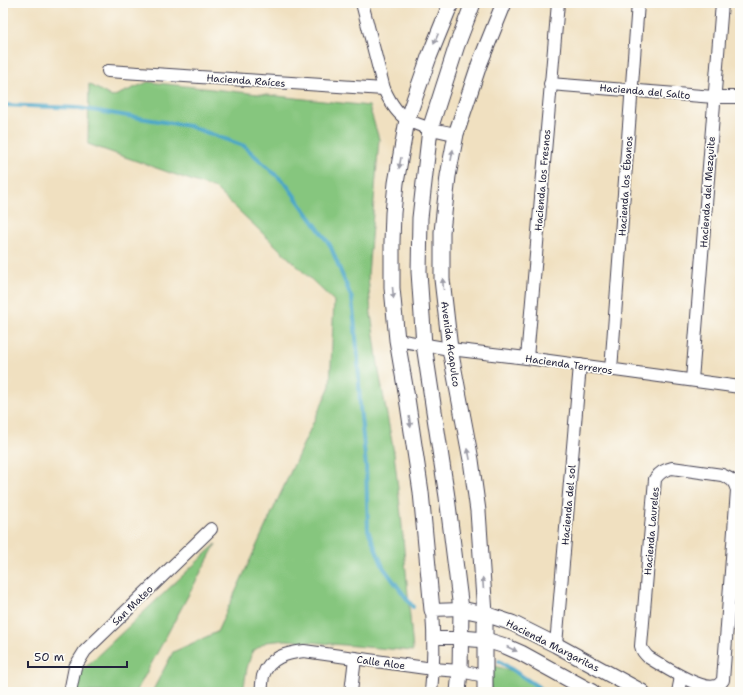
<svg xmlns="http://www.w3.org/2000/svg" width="743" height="695" viewBox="0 0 743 695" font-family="'Shantell Sans',sans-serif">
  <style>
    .green { fill: #86c67e; stroke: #54745c }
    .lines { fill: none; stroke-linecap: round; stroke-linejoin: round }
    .stream { stroke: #48a6c7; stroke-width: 4 }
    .minor-casing { stroke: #413e4f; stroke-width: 14 }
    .tertiary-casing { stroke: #413e4f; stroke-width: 17 }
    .minor { stroke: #fff; stroke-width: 12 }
    .tertiary { stroke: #fff; stroke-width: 15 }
    .oneway { fill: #9c9ca7 }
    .labels { text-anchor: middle; stroke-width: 3.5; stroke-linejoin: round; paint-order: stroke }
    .street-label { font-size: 10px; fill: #22223b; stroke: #fdfcf7 }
  </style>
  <rect width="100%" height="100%" fill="#fdfcf7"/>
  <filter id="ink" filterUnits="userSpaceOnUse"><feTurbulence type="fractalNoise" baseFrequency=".025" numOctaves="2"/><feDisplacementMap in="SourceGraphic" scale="8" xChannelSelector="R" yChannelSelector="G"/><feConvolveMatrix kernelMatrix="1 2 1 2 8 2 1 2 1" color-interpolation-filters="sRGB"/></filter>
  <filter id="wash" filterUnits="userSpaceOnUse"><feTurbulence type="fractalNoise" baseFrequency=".012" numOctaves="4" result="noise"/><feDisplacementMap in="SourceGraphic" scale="16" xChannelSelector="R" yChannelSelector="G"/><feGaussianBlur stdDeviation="0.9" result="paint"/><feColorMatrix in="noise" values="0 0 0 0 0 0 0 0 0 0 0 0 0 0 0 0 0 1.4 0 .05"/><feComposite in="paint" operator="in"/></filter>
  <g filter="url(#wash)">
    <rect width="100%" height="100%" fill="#f0e0c0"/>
    <!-- green -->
    <g class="green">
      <path d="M 148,82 L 369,106 L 379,139 L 371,238 L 368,275 L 371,314 L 379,372 L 394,453 L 401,515 L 413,651 L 286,640 L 266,642 L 252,652 L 247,668 L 243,692 L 152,692 L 173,652 L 217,632 L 330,386 L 334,301 L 216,189 L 88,144 L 89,84 L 112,97 Z"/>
      <path d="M 216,544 L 136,692 L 74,692 L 76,676 Z"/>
      <path d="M 487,664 L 516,672 L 546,692 L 492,692 Z"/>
    </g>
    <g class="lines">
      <!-- stream -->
      <g class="stream">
        <path d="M 3,105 L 79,108 L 189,126 L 244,146 L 286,184 L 330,245 L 352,299 L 358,357 L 360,407 L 366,466 L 368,530 L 383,567 L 413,607"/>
        <path d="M 499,661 L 546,692"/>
      </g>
    </g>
  </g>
  <g filter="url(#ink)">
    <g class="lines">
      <!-- minor casing -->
      <g class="minor-casing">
        <g id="minor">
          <path d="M 362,3 L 384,89 C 389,100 397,114 408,120 C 423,128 440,131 456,134"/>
          <path d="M 108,71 L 384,89"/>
          <path d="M 550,84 L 714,97 L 740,97"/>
          <path d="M 397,340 L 450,349 L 527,358 L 740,387"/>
          <path d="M 527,358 L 558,3"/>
          <path d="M 611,370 L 638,3"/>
          <path d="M 692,380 L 722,3"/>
          <path d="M 672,468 L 722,475 C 731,479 734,480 737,490 L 723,680 C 721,682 720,685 716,686 C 701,691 661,665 648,657 C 644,653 642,651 641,646 L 655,479 C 660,472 664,470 672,468 Z"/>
          <path d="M 434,638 L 461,638"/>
          <path d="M 556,645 L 580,365"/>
          <path d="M 70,692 L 75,667 L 85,651 L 211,529"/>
          <path d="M 261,692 C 262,687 262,681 263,676 C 269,657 287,653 304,651 L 433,669 L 460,671 L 485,676"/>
          <path d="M 351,692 L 355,658"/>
          <path d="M 431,692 C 434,664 434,638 432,610 L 461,609"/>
          <path d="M 678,692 L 681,677"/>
        </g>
      </g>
      <!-- tertiary casing -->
      <g class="tertiary-casing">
        <g id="tertiary">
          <path d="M 461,609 L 485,614 L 512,623 L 556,645 L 642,692"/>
          <path d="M 432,610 L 421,492 L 407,398 L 397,340 L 392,288 L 392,242 L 393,213 L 396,183 L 407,120 L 429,57 L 451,3"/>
          <path d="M 461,638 L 486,640 L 505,646 L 521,653 L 592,692"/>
          <path d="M 458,692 L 460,671 L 461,609 L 447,497 L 424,345 L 419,272 L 420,218 L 430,129 L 457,45 L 473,3"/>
          <path d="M 485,692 L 485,614 L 478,511 L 471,460 L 450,349 L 442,279 L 442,232 L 448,176 L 456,134 L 479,65 L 504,3"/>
        </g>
      </g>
      <!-- minor -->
      <use href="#minor" class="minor"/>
      <!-- tertiary -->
      <use href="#tertiary" class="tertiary"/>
    </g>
    <!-- one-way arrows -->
    <defs><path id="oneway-solid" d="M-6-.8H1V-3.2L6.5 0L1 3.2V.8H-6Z"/></defs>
    <g class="oneway">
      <use href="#oneway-solid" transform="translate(436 39) rotate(113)"/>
      <use href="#oneway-solid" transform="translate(452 155) rotate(-80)"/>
      <use href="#oneway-solid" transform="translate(400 163) rotate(100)"/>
      <use href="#oneway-solid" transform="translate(443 284) rotate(-95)"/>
      <use href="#oneway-solid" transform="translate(393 293) rotate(85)"/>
      <use href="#oneway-solid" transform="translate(410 422) rotate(82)"/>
      <use href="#oneway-solid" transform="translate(469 454) rotate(-101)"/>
      <use href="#oneway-solid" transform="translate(483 583) rotate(-94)"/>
      <use href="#oneway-solid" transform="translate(512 649) rotate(25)"/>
    </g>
  </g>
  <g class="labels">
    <!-- street labels -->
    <g class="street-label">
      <text transform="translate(246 80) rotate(4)" y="4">Hacienda Raíces</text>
      <text transform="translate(645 91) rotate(5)" y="4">Hacienda del Salto</text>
      <text transform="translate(542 180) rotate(-85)" y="4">Hacienda los Fresnos</text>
      <text transform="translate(625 186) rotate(-86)" y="4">Hacienda los Ébanos</text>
      <text transform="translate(707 192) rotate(-86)" y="4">Hacienda del Mezquite</text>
      <text transform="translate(451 344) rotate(82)" y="4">Avenida Acapulco</text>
      <text transform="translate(569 364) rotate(8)" y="4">Hacienda Terreros</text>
      <text transform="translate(568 505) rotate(-85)" y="4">Hacienda del sol</text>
      <text transform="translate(651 531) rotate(-85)" y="4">Hacienda Laureles</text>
      <text transform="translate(132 605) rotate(-44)" y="4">San Mateo</text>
      <text transform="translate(553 645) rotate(27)" y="4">Hacienda Margaritas</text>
      <text transform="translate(381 662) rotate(8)" y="4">Calle Aloe</text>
    </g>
  </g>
  <!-- margin -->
  <rect width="743" height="695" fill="none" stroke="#fdfcf7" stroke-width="16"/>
  <!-- scale -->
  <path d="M28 661v6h99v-6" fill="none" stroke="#22223b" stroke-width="2"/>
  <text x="34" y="661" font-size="12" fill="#22223b" stroke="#fdfcf7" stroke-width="3" paint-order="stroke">50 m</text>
</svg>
